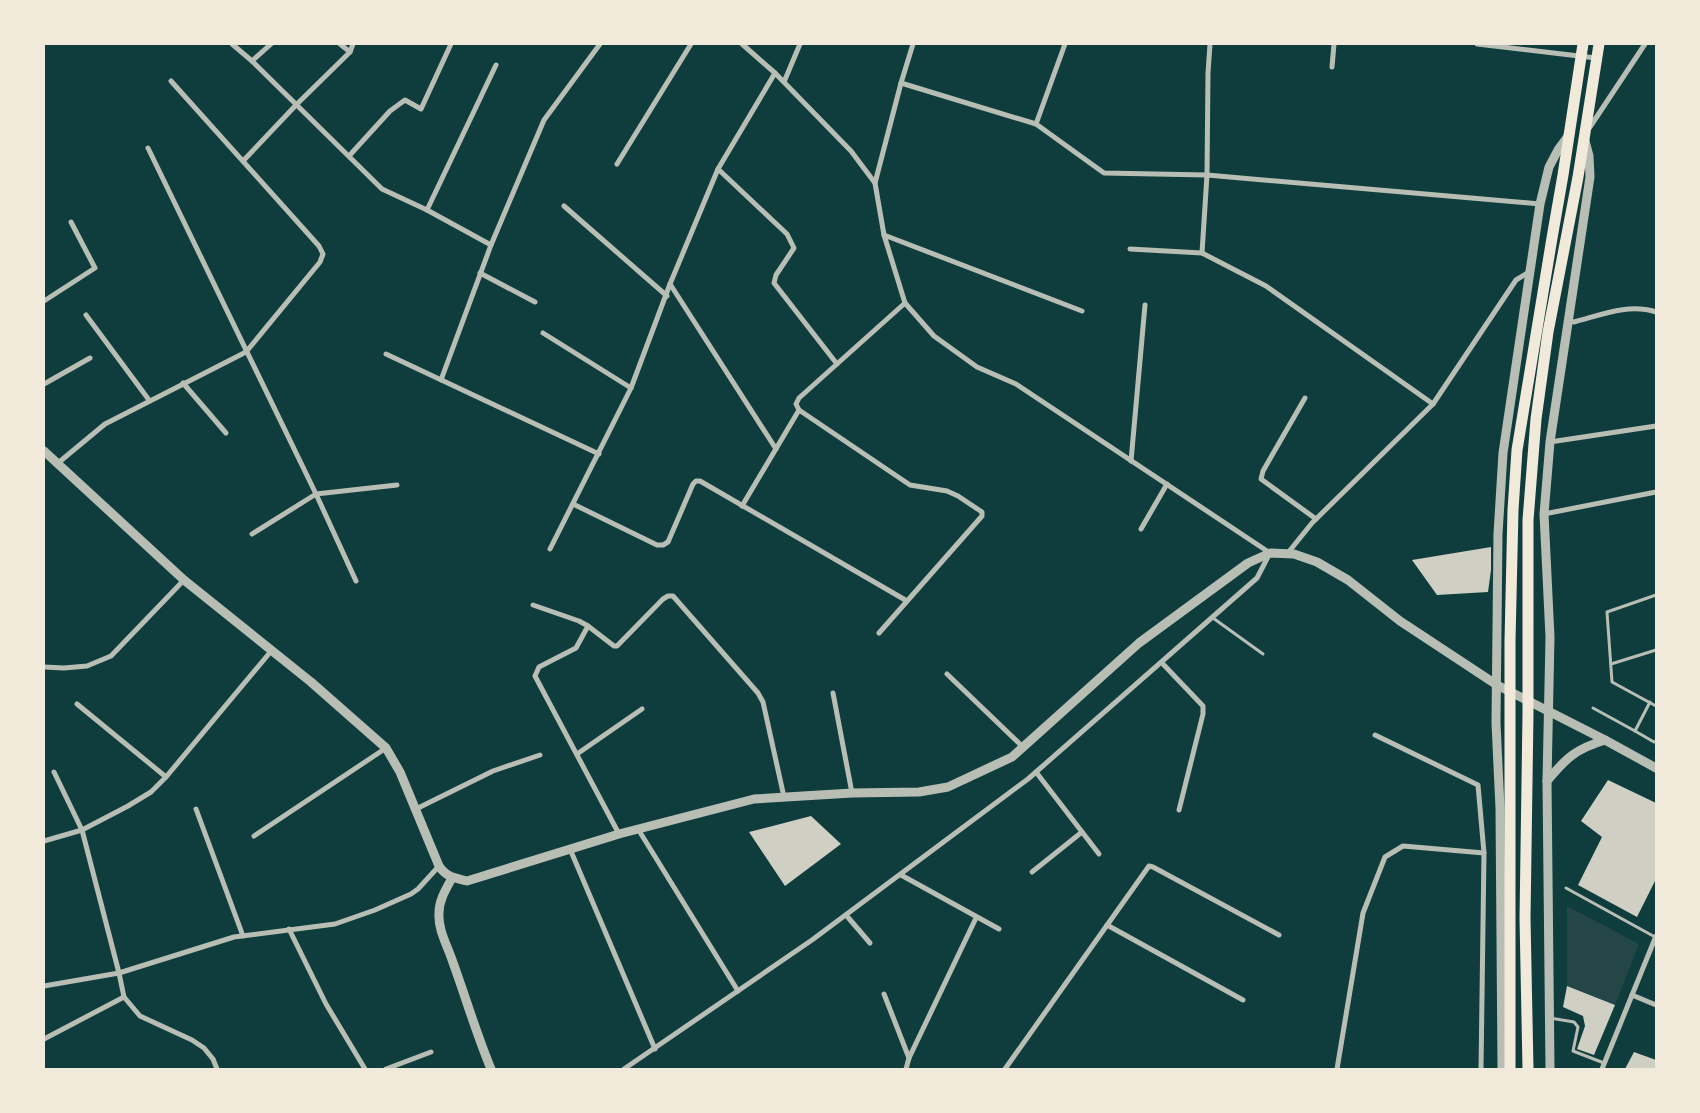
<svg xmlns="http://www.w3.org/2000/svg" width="1700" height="1113" viewBox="0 0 1700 1113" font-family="'PT Sans Narrow',sans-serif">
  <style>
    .green { fill: #244646 }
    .building { fill: #cfcfc3 }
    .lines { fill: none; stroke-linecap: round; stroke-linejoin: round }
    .service { stroke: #b8beb3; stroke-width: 3 }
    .minor { stroke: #b8beb3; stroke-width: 5 }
    .tertiary { stroke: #b8beb3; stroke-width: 9 }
    .primary { stroke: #f1e9da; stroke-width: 11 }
  </style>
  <rect width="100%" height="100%" fill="#0f3d3e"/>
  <!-- green -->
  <path class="green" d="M 1567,906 L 1639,944 L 1615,1005 L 1567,986 Z"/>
  <!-- building -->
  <g class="building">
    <path d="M 1491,547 L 1491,570 L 1488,592 L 1437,595 L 1412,560 Z"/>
    <path d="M 1608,780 L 1656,803 L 1656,879 L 1637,917 L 1578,885 L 1602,837 L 1581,821 Z"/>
    <path d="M 811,816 L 841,844 L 785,886 L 749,832 Z"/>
    <path d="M 1567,986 L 1615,1005 L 1594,1055 L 1577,1049 L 1585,1026 L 1583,1016 L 1563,1007 Z"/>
    <path d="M 1634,1052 L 1656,1060 L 1656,1069 L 1625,1069 Z"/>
  </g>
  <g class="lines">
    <!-- service -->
    <g class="service">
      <path d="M 1656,595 L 1607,612 L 1612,682 L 1656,706"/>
      <path d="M 1213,618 L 1263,654"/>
      <path d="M 1611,664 L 1656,650"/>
      <path d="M 1593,708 L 1635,731 L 1650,702"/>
      <path d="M 1635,731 L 1654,742 L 1656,741"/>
      <path d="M 1566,888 L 1655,937"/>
      <path d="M 1550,1018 L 1574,1022 L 1578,1027 L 1573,1051 L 1604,1063"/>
    </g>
    <!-- minor -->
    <g class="minor">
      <path d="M 232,44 L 252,61 L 382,189 L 427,210 L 491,245"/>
      <path d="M 340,44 L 350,52"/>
      <path d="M 1477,44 L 1596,58"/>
      <path d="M 252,61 L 271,44"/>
      <path d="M 1332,67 L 1334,44"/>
      <path d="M 784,82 L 800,44"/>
      <path d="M 901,83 L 1036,124 L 1104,173 L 1207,175 L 1540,204"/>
      <path d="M 1036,124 L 1065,44"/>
      <path d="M 1590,127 L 1645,44"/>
      <path d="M 148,148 L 316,494 L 356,581"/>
      <path d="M 349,156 L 390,111 L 405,100 L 421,109 L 451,44"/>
      <path d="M 243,161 L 297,104 L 350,52 L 353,44"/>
      <path d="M 617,164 L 691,44"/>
      <path d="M 718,169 L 787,234 L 794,248 L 776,275 L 774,283 L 837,364"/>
      <path d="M 875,183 L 901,83 L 913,44"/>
      <path d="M 564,206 L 667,296"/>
      <path d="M 427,210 L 496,65"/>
      <path d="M 884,235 L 1082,311"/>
      <path d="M 1130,249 L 1202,253 L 1266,286 L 1433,404 L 1516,280 L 1529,272"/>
      <path d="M 1202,253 L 1207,175 L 1208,73 L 1210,44"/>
      <path d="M 480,273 L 535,302"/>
      <path d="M 670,284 L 776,449"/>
      <path d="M 44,301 L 95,268 L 71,222"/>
      <path d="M 86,315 L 149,400"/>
      <path d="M 1568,321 L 1574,322 C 1601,315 1628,303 1656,312"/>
      <path d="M 543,333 L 631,388"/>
      <path d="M 386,354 L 599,454"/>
      <path d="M 441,380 L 491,245 L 544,120 L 600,44"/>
      <path d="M 183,383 L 226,433"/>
      <path d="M 44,384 L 90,358"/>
      <path d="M 1305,398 L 1263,471 L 1261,479 L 1316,519"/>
      <path d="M 1550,442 L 1656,426"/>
      <path d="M 1131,461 L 1145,305"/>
      <path d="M 58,463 L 105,424 L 246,352 L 320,262 L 323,254 L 319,246 L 171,81"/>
      <path d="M 573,504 L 657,545 L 663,545 L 668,542 L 693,484 L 696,481 L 700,481 L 907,601"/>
      <path d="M 742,506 L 799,410"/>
      <path d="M 1544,514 L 1656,492"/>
      <path d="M 1141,529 L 1167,484"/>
      <path d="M 252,534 L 316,494 L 397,485"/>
      <path d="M 550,549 L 631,388 L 670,284 L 718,169 L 775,73"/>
      <path d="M 1287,554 L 1312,523 L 1433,404"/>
      <path d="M 533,605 L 579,621 L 588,626 L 576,648 L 539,667 L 535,676 L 619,834"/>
      <path d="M 588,626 L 614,646 L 617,646 L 663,599 L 668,596 L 673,596 L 758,693 L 763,702 L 784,797"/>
      <path d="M 879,633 L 982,516 L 982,512 L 958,496 L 947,491 L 910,485 L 799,410 L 796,404 L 799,398 L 905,303"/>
      <path d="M 1162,663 L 1203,706 L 1203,714 L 1179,810"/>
      <path d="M 44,667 L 64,668 L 87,666 L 111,656 L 184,580"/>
      <path d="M 947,674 L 1023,747"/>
      <path d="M 833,693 L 852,793"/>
      <path d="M 77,704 L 166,777"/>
      <path d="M 1375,735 L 1478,785 L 1484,853 L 1481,1069"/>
      <path d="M 577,754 L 642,709"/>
      <path d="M 54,772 L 82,830 L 119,973 L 124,997 L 140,1016 L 192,1040 L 204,1048 L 213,1059 L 217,1069"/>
      <path d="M 1036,772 L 1099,854"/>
      <path d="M 196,809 L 243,936"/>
      <path d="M 416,809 L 493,771 L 540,755"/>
      <path d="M 638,829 L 738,991"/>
      <path d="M 254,836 L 386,748"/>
      <path d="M 44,841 L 82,830 L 128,806 L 151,792 L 166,777 L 272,650"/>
      <path d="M 570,849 L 655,1049"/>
      <path d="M 1032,872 L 1082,832"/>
      <path d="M 901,875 L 999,929"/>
      <path d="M 846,915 L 870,943"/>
      <path d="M 1107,925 L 1243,1000"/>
      <path d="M 289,929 L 326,1004 L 365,1069"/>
      <path d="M 44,986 L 119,973 L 234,937 L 335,924 L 375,910 L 411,894 L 418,889 L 439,866"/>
      <path d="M 884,994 L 909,1058"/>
      <path d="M 1632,995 L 1656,1005"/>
      <path d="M 44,1039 L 124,997"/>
      <path d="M 386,1069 L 431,1052"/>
      <path d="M 624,1069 L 812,940 L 1028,779 L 1257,578 L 1270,553 L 1016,384 L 977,367 L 934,336 L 905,303 L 884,235 L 875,183 L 851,151 L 775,73 L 742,44"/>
      <path d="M 906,1069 L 909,1058 L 976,918"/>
      <path d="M 1005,1069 L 1149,866 L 1153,867 L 1279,935"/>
      <path d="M 1337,1069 L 1363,913 L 1385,857 L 1403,846 L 1484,853"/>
      <path d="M 1602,1069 L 1656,936"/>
    </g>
    <!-- tertiary -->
    <g class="tertiary">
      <path d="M 44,451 L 184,580 L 311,682 L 386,748 L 400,772 L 439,866 C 446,877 455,878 467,881 L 619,834 L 754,799 L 852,793 L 919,792 L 948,787 L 1012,757 L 1139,643 L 1248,563 L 1270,553 L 1294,554 L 1317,562 L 1348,580 L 1400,621 L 1497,685 L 1605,740 L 1656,768"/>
      <path d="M 1547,781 C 1567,757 1576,749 1605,740"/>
      <path d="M 452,878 C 446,889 439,900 439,913 C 438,929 446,943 451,957 C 465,995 476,1033 491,1069"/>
      <path d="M 1502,1069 L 1500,808 L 1496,723 L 1498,534 L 1503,453 L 1540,204 L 1549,167 L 1558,150 L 1569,135"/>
      <path d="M 1550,1069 L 1547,781 L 1550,637 L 1544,514 L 1550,442 L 1590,177 L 1589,156 L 1585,141"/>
    </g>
    <!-- primary -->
    <g class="primary">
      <path d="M 1510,1069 L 1510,641 L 1513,510 L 1517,450 L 1552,238 L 1563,175 L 1583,44"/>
      <path d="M 1528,1069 L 1525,918 L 1528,714 L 1528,520 L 1536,419 L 1548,332 L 1578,177 L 1599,44"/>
    </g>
  </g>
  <!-- border -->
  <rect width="1700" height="1113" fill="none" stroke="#f1e9da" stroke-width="90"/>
</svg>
